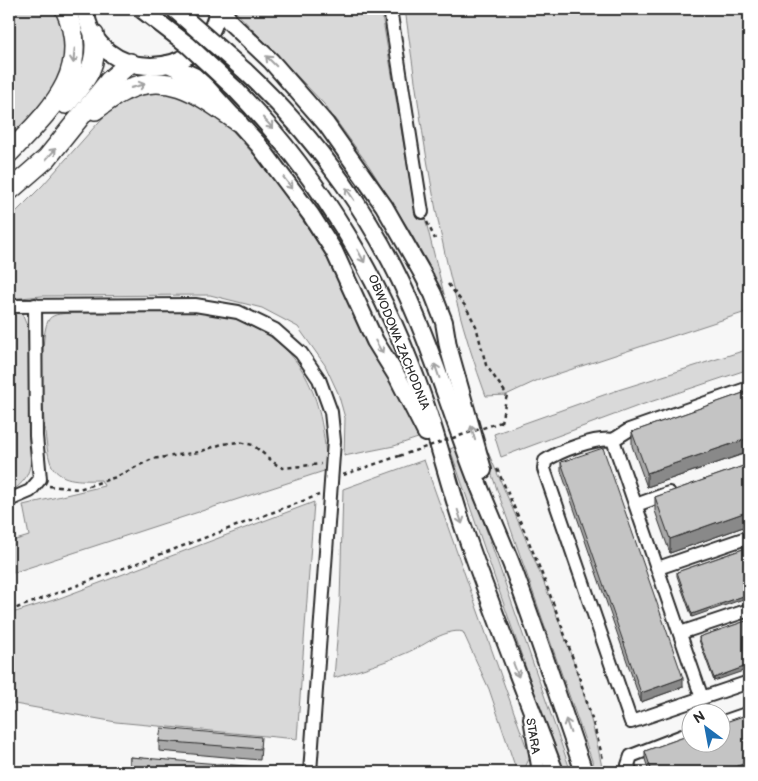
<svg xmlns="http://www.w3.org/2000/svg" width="758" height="781" viewBox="0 0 758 781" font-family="'Balsamiq Sans',sans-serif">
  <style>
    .green { fill: #d9d9d9; stroke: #828282 }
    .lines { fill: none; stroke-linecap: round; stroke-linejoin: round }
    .minor-casing { stroke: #2b2b2b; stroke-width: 16 }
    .major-casing { stroke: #2b2b2b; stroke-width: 20 }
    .highway-casing { stroke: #2b2b2b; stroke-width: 22 }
    .path { stroke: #2b2b2b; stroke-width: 2.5; stroke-dasharray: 4 4; stroke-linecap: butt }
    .minor { stroke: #fff; stroke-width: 12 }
    .major { stroke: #fff; stroke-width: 16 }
    .highway { stroke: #fff; stroke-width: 19 }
    .major-bridge-casing { stroke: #2b2b2b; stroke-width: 20; stroke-linecap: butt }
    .path-bridge { stroke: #2b2b2b; stroke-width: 2.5; stroke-dasharray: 4 4; stroke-linecap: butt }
    .major-bridge { stroke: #fff; stroke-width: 16 }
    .wall { fill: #a9a9a9; stroke: #2b2b2b }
    .shaded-wall { fill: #898989; stroke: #2b2b2b }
    .building { fill: #c4c4c4; stroke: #2b2b2b }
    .oneway { stroke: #a0a0a0 }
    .labels { text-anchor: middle; stroke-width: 4; stroke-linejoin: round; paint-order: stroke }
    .street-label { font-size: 12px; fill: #2b2b2b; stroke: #fff }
  </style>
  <rect width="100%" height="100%" fill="#f7f7f7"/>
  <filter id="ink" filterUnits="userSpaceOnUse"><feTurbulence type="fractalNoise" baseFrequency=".02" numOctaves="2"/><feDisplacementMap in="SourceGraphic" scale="10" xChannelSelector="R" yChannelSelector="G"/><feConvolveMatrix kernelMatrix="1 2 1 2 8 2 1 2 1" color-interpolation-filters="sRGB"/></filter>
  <g filter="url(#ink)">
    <!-- green -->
    <g class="green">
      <path d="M 9,9 L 56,9 C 81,75 51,96 9,141 Z"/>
      <path d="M 233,9 L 381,9 L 415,212 L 425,218 L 451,322 L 434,274 L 408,228 L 369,166 L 324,104 Z"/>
      <path d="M 405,9 L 749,9 L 749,311 L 536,381 L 506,395 L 486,396 C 440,272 423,139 405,9 Z"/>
      <path d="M 151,90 L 180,93 L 230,128 L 271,174 L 324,252 L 409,414 L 418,438 L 394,446 L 344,456 L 345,418 L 338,393 L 325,365 L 298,327 L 262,308 L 210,295 L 42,296 L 9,299 L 9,219 L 43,185 L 114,105 Z"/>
      <path d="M 9,310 L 22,314 L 28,328 L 31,460 C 29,476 24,483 10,492 Z"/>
      <path d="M 201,312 C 213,315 228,316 239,320 C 309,348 323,403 327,470 L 9,574 L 9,542 L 29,536 L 23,505 L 104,486 L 101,480 C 85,480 61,483 52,466 C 42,449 38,339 48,321 C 51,314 61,314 68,313 Z"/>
      <path d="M 749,349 L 749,369 L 638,406 L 501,457 L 494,434 L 615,391 Z"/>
      <path d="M 479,438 L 482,438 C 528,546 581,656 603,772 L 596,772 Z"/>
      <path d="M 457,446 L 571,772 L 562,772 L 450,449 Z"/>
      <path d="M 424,460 L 530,757 L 523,772 L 517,772 L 489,689 L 463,632 C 455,629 441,635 433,639 C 402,658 369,667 334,678 L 340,602 L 343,489 Z"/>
      <path d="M 314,502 L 297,739 L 116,722 L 9,703 L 9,614 L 60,598 Z"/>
    </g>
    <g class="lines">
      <!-- minor casing -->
      <g class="minor-casing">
        <g id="minor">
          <path d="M 390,9 L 422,212"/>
          <path d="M 9,306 L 195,305 L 238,312 L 275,330 L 301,353 L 319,379 L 331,412 L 334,441 L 310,772"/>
          <path d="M 613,440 L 629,430 L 749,388"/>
          <path d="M 9,500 L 30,491 L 40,479 L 36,436 L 35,305"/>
          <path d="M 636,505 L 669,493"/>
          <path d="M 658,568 L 749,537"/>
          <path d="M 680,633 L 749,610"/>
          <path d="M 702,698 L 613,440 C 596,437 559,451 545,461 L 544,469 L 631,722 L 749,682"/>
          <path d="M 530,718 L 538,766 L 536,772"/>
          <path d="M 720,723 L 749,713"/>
          <path d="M 631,772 L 628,765 L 631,756 L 690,733"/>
        </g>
      </g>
      <!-- major casing -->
      <g class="major-casing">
        <g id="major">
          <path d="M 85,9 C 95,85 206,85 218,9"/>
          <path d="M 222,9 L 230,22 L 271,61 L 326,124 L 384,206 L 421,271 L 433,294 L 444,322 L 448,346 L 483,470"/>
          <path d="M 168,64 L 194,76 L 207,88 L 258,144 L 311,215 L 334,251 L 375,341 L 398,378 L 426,433"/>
          <path d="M 245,71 C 318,139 378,223 416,316 C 437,366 453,417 472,468 C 484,500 498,531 511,563 C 537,632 560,703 584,772"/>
          <path d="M 234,88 C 323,180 383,282 425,403 C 440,445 450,489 465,532 C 493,612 525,692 555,772"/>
        </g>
      </g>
      <!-- highway casing -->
      <g class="highway-casing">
        <g id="highway">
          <path d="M 66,104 C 85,81 99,66 94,35"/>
          <path d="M 95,110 C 104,104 113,96 124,91 C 169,69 201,96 237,121"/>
          <path d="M 9,153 C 49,111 94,72 65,9"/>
          <path d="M 9,191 L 47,158 L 109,81 L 130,63"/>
        </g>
      </g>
      <!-- path -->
      <g class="path">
        <path d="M 427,222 L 435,239"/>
        <path d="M 448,284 L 466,307 L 476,326 L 486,365 L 507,395 L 501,422"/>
        <path d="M 497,469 C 540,563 577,659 603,759"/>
        <path d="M 343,475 L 399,456"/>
        <path d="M 49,486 L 79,489 L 116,477 L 152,459 L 199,452 L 222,444 L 239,442 L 253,445 L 277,465 L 283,468 L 321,464"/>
        <path d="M 9,611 L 319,495"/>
      </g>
      <!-- minor -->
      <use href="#minor" class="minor"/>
      <!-- major -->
      <use href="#major" class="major"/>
      <!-- highway -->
      <use href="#highway" class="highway"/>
      <!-- major-bridge casing -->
      <g class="major-bridge-casing">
        <g id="major-bridge">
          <path d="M 141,9 L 188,45 L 234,88"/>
          <path d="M 174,9 L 245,71"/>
        </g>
      </g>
      <!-- path-bridge -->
      <path class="path-bridge" d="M 399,456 L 501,422"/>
      <!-- major-bridge -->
      <use href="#major-bridge" class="major-bridge"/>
    </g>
    <!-- wall -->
    <g class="wall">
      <path d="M 749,391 L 749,452 L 647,487 L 632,446 L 632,432 Z"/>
      <path d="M 561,462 L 683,687 L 641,702 L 561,471 Z"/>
      <path d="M 749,464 L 749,525 L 670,553 L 655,511 L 655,497 Z"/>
      <path d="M 9,514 L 11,524 L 11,531 L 9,532 Z"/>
      <path d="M 749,547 L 692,617 L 677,576 L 677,572 Z"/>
      <path d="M 749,620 L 714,681 L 699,640 L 699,637 Z"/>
      <path d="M 749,714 L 749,770 L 743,772 L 649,772 L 645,759 L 645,751 Z"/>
      <path d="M 159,741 L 261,747 L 260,760 L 159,751 Z"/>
      <path d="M 130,757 L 271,772 L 130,772 Z"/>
    </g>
    <!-- shaded-wall -->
    <g class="shaded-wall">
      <path d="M 749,438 L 749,452 L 647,487 L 647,473 Z"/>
      <path d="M 749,511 L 749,525 L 670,553 L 670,539 Z"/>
      <path d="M 749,594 L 749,597 L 692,617 L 692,614 Z"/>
      <path d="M 749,665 L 749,669 L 714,681 L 714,678 Z"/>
      <path d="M 683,678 L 683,687 L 641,702 L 641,693 Z"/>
      <path d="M 749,762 L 749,770 L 743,772 L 720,772 Z"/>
    </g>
    <!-- building -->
    <g class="building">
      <path d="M 749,391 L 749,438 L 647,473 L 632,432 Z"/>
      <path d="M 603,448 L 683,678 L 641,693 L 561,462 Z"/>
      <path d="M 749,464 L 749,511 L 670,539 L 655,497 Z"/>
      <path d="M 9,514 L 11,524 L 9,525 Z"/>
      <path d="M 749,547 L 749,594 L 692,614 L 677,572 Z"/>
      <path d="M 749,620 L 749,665 L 714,678 L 699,637 Z"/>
      <path d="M 749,714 L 749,762 L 720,772 L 652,772 L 645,751 L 690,735 L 690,744 L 720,744 L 720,724 Z"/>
      <path d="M 161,728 L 261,737 L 260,749 L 159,741 Z"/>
      <path d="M 130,757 L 271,768 L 270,772 L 171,772 L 130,769 Z"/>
    </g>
    <!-- one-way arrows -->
    <defs><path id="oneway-shaft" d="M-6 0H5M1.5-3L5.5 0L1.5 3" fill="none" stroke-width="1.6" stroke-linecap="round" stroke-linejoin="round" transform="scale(1.25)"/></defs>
    <g class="oneway">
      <use href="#oneway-shaft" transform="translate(74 56) rotate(95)"/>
      <use href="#oneway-shaft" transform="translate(271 61) rotate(-135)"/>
      <use href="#oneway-shaft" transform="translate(138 86) rotate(-15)"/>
      <use href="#oneway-shaft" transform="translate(268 123) rotate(47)"/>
      <use href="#oneway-shaft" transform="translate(51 154) rotate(-48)"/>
      <use href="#oneway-shaft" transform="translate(288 183) rotate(52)"/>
      <use href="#oneway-shaft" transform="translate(350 194) rotate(-124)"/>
      <use href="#oneway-shaft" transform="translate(361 256) rotate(61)"/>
      <use href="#oneway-shaft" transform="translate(379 347) rotate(60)"/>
      <use href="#oneway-shaft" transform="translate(437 371) rotate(-109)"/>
      <use href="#oneway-shaft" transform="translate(473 433) rotate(-106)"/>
      <use href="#oneway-shaft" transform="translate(460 517) rotate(72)"/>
      <use href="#oneway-shaft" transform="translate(516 670) rotate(69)"/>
      <use href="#oneway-shaft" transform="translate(568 726) rotate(-109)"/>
    </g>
  </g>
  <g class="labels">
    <!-- street labels -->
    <g class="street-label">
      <text transform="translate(399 342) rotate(68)" y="4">OBWODOWA ZACHODNIA</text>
      <text transform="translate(533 736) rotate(81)" y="4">STARA</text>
    </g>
  </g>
  <!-- margin -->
  <rect width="758" height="781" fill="none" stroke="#fff" stroke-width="30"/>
  <rect x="15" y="15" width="728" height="751" fill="none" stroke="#2b2b2b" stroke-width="2" filter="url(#ink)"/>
  <!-- north arrow -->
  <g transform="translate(706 728) rotate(328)"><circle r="24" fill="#ffffff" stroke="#aaaaaa"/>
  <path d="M0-4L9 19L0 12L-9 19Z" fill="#1f6fb2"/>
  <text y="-8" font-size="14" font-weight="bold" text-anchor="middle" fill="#2b2b2b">N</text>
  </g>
</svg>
